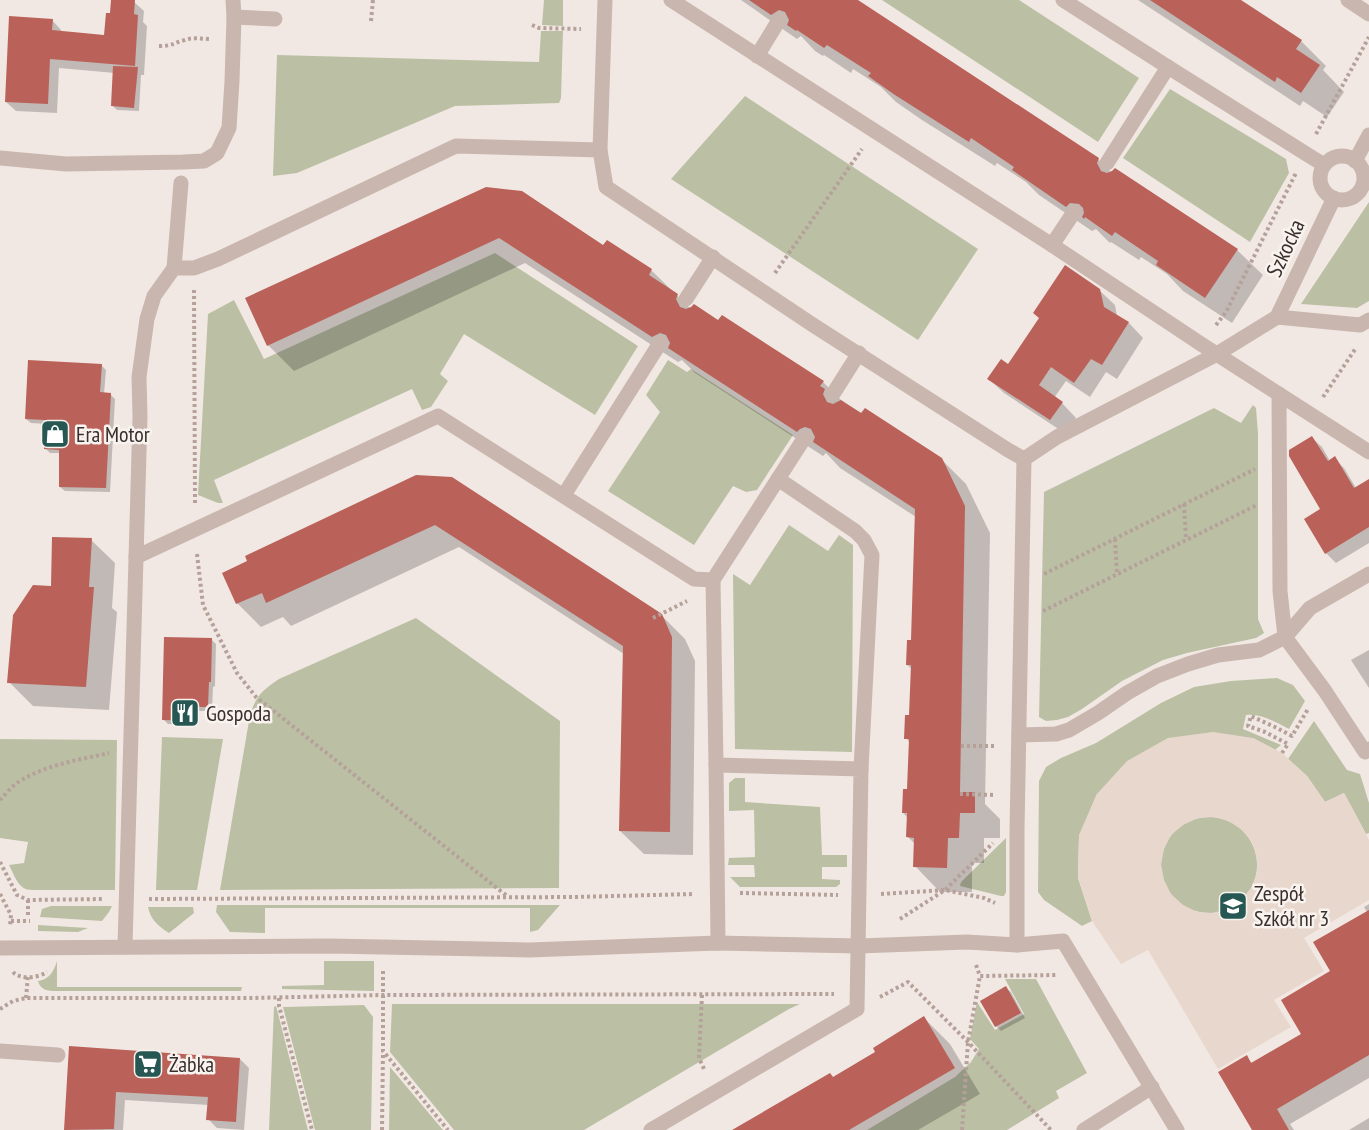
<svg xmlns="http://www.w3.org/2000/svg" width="1369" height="1130" viewBox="0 0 1369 1130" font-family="'PT Sans Narrow',sans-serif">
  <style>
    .green { fill: #bbc0a4 }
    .plaza { fill: #e8d7cc; fill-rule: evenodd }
    .shadow { fill: #0003 }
    .building { fill: #ba6159 }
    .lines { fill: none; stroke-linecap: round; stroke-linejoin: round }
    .path { stroke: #b5a19a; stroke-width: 4; stroke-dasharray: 3 3; stroke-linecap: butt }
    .lane { stroke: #c9b7af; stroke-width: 15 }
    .street { stroke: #c9b7af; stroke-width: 15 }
    .labels { text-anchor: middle; stroke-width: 5; stroke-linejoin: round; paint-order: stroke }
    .street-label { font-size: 22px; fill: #392f2d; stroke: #f9f3ef }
    .poi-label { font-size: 22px; fill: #392f2d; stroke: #f9f3ef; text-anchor: start }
  </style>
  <rect width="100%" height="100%" fill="#f2e8e3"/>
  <!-- green -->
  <g class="green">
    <path d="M 544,0 L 563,0 L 563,26 L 542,25 Z"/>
    <path d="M 882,0 L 1019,0 L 1139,78 L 1098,142 Z"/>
    <path d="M 541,31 L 563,31 L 561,98 L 559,103 L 455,106 L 297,173 L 273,176 L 277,55 L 539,62 Z"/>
    <path d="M 1170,89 L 1286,159 L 1289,173 L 1250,242 L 1123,158 Z"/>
    <path d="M 745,96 L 978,249 L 918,340 L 671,179 Z"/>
    <path d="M 1369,202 L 1369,301 L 1357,308 L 1301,304 Z"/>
    <path d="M 495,253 L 638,346 L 595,415 L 464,334 L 440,374 L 448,381 L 431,407 L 422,410 L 412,389 L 214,480 L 223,503 L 218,503 L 198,495 L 208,314 L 234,300 L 264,359 Z"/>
    <path d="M 668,360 L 687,372 L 691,369 L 793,435 L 757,490 L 746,492 L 733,486 L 694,545 L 608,491 L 660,412 L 646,395 Z"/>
    <path d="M 1253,405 L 1256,408 L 1258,434 L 1258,619 L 1264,633 L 1256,638 L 1187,653 L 1163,660 L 1122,681 L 1082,709 L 1068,717 L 1057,720 L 1046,721 L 1039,717 L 1044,492 L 1214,408 L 1241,423 Z"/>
    <path d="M 789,525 L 828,551 L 839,535 L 853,545 L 852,752 L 735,749 L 733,574 L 750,585 Z"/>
    <path d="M 416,618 L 560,721 L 559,888 L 220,890 L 250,715 C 257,694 262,691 279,679 Z"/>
    <path d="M 1277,678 L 1293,685 L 1305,701 L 1289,729 C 1275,722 1261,713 1246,715 L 1243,729 L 1281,745 L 1275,750 L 1253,738 L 1097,794 L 1079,836 L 1078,878 L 1092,921 L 1082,926 L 1044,900 L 1038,892 L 1039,781 L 1046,767 L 1061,758 L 1096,743 L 1161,703 L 1194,687 L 1231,681 Z"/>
    <path d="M 1314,721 L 1347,770 L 1360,774 L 1369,803 L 1369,833 L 1366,834 L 1344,793 L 1325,802 L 1307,776 L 1288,759 Z"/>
    <path d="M 162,737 L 223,739 L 197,890 L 156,890 Z"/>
    <path d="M 0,739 L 117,740 L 115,890 L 32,890 C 18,890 15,876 9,865 L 24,863 L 28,842 L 0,838 Z"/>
    <path d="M 735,778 L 745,778 L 745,802 L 820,807 L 822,855 L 847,855 L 847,867 L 822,867 L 822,879 L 840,880 L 840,884 L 836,887 L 740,887 L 730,877 L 755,877 L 754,865 L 728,865 L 729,858 L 755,857 L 754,810 L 729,811 L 729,783 Z"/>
    <circle cx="1209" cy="865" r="48"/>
    <path d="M 1006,838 L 1006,892 L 1004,896 L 1001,896 L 960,886 L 961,882 Z"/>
    <path d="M 217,905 L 560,905 L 538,930 L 530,932 L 530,908 L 265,908 L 265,933 L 230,932 L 216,912 Z"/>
    <path d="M 51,906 L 112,906 L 109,912 L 102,921 L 40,917 L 42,909 Z"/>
    <path d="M 148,907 L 193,907 L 194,913 L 169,933 C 159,927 150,919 148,907 Z"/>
    <path d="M 38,925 L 88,928 L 78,932 L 38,931 Z"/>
    <path d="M 57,961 L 57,987 L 242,987 L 241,991 L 56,991 C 48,991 40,990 38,981 C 49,980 54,971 57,961 Z"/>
    <path d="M 324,961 L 374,961 L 374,991 L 282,989 L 282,986 L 324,985 Z"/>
    <path d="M 1005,979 L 1036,979 L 1087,1073 L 1056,1091 L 1059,1098 L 1007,1130 L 867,1130 L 955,1077 L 971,1062 L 979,1049 L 970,1039 L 977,1002 L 995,1030 L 1024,1014 Z"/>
    <path d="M 392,1004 L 800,1004 L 789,1009 L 584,1130 L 454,1130 L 390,1052 Z"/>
    <path d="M 364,1005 L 373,1017 L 371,1130 L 315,1130 L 283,1007 Z"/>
    <path d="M 276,1006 L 308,1130 L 269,1130 L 274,1007 Z"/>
    <path d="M 390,1067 L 443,1130 L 389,1130 Z"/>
  </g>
  <!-- plaza -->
  <path class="plaza" d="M 1213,732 L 1253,738 L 1282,753 L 1307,776 L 1325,802 L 1344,793 L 1369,840 L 1369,900 L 1304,938 L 1324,971 L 1274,1000 L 1291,1027 L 1218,1069 L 1148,950 L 1121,964 L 1092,921 L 1078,877 L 1079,835 L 1097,794 L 1127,761 L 1168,738 ZM 1214,817 L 1229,821 L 1242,830 L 1252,842 L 1257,857 L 1257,873 L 1251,888 L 1241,900 L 1228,909 L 1213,913 L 1197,912 L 1183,905 L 1171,894 L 1164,880 L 1161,864 L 1164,849 L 1171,835 L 1183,825 L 1198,818 Z"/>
  <!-- shadow -->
  <g class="shadow">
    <path d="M 112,0 L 134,2 L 144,11 L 143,22 L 147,26 L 144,75 L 141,75 L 139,111 L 117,110 L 112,105 L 115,73 L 59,68 L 57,113 L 16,111 L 6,102 L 52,20 L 61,30 L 61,32 L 105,36 L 111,14 Z"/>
    <path d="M 741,0 L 855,0 L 1098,159 L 1112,173 L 1237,250 L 1263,275 L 1232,323 L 1183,291 L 1167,274 L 1141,257 L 1139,260 L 1111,242 L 1110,243 L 1096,229 L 1092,231 L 1039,195 L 1026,182 L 997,163 L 995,166 L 922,120 L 896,102 L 881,87 L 853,69 L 851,73 L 824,55 L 823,56 L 815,51 L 801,36 L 797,39 Z"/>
    <path d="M 1138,0 L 1238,0 L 1301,41 L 1326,66 L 1323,70 L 1344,92 L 1327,117 L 1303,101 L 1300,106 Z"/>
    <path d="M 485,189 L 651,270 L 691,309 L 718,322 L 722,317 L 823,382 L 844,403 L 940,458 L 966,484 L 990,533 L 985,804 L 1000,819 L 1000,838 L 984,838 L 984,863 L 972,863 L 972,892 L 940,892 L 915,866 L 916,845 L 908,837 L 908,818 L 903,813 L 909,791 L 910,743 L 906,738 L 911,717 L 912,669 L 907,665 L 913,642 L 916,517 L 840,468 L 826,453 L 823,456 L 695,373 L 682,360 L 678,362 L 525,263 L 294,371 L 268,345 Z"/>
    <path d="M 1099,290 L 1115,305 L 1117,316 L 1129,323 L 1143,338 L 1117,379 L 1106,372 L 1090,397 L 1066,381 L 1054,398 L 1062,403 L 1076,418 L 1066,434 L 1004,393 L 989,379 L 1009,366 Z"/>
    <path d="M 101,365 L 106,370 L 104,394 L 110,394 L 115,399 L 110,492 L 65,491 L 60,487 L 60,453 L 50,453 L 45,448 L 47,424 L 31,423 L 26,419 Z"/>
    <path d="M 1312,438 L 1322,447 L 1330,461 L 1334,458 L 1344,468 L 1356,488 L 1369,485 L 1369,543 L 1336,563 L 1326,553 L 1306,519 L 1322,509 Z"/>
    <path d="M 416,477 L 661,615 L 685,639 L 695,661 L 693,855 L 644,854 L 620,831 L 624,654 L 459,547 L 291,626 L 283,617 L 261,627 L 237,603 Z"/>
    <path d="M 91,540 L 115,563 L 112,608 L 117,612 L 109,710 L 33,706 L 9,682 L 52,587 Z"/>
    <path d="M 212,640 L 216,644 L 215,686 L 213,687 L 212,711 L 197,711 L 197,725 L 168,724 L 164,720 Z"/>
    <path d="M 1369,650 L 1369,688 L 1351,660 Z"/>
    <path d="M 1369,904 L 1369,1078 L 1290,1124 L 1294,1130 L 1253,1130 L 1246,1057 L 1253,1064 L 1303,1035 L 1332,972 L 1367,912 L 1364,907 Z"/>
    <path d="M 1006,988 L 1011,992 L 1025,1018 L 1001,1031 L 996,1026 Z"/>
    <path d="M 924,1018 L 950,1044 L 980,1094 L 918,1130 L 736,1130 L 834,1079 L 877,1053 Z"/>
    <path d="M 70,1048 L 240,1059 L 249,1068 L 244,1130 L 217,1128 L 208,1119 L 209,1105 L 125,1100 L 123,1130 L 65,1130 Z"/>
    <path d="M 1369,1118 L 1369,1130 L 1349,1130 Z"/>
  </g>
  <!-- building -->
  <g class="building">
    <path d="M 111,0 L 135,0 L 134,14 L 138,15 L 135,66 L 50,59 L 48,104 L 5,102 L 9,16 L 53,19 L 52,30 L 104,35 L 106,13 L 110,13 Z"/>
    <path d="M 749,0 L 858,0 L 1099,158 L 1097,163 L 1101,171 L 1107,173 L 1112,171 L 1115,168 L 1238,249 L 1205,298 L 1156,265 L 1158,261 L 1115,232 L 1112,236 L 1085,217 L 1084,219 L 1082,217 L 1084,213 L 1083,208 L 1079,204 L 1070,203 L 1066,207 L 1012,170 L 1014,167 L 971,138 L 969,142 L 895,95 L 868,76 L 871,73 L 827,45 L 824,48 L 797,30 L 796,31 L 787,25 L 789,20 L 785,12 L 779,10 L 771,15 Z"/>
    <path d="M 1150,0 L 1241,0 L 1302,40 L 1296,49 L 1320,65 L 1301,93 L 1277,77 L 1275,82 Z"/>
    <path d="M 113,66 L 138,67 L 134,108 L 111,106 Z"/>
    <path d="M 486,187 L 522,191 L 603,245 L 607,240 L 652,269 L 649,275 L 678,294 L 676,299 L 680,307 L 686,309 L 691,307 L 694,304 L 718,320 L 722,315 L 824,381 L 820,386 L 825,389 L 823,394 L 827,402 L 833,404 L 841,400 L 861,413 L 865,408 L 942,458 L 965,506 L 960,792 L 975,792 L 975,813 L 960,813 L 959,838 L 948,838 L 947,868 L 913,867 L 914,838 L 906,837 L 907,813 L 902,813 L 903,789 L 907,789 L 909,739 L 904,739 L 905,715 L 909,715 L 911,665 L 906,665 L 907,640 L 911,640 L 915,509 L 813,442 L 815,437 L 811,429 L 805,427 L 800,429 L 797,432 L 668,348 L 670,343 L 666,335 L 660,333 L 652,337 L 499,238 L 267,346 L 245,298 Z"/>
    <path d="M 1065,265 L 1100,289 L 1104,307 L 1129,322 L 1102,365 L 1091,359 L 1074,383 L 1051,367 L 1039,385 L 1063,402 L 1050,420 L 987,379 L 1001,359 L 1008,364 L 1039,318 L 1033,313 Z"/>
    <path d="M 28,360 L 102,364 L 100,392 L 111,393 L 106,488 L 59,487 L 59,450 L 44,449 L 45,420 L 25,419 Z"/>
    <path d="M 1312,436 L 1328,461 L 1335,456 L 1354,488 L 1369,479 L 1369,527 L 1325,554 L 1304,519 L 1320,509 L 1289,456 L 1289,450 Z"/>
    <path d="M 416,475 L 452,477 L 662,614 L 672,637 L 670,832 L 619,831 L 623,646 L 435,525 L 266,603 L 262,593 L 236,604 L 222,573 L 247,561 L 245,556 Z"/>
    <path d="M 52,537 L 92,538 L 89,587 L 94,587 L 86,687 L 7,683 L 13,615 L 33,585 L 51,586 Z"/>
    <path d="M 164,637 L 212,638 L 211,682 L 209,682 L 208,707 L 193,707 L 193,721 L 162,720 Z"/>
    <path d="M 1369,910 L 1369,1055 L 1277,1109 L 1289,1130 L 1252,1130 L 1218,1072 L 1247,1055 L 1251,1063 L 1301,1034 L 1281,1000 L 1330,971 L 1313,942 Z"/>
    <path d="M 1006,986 L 1021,1013 L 995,1027 L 980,1001 Z"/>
    <path d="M 924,1016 L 955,1068 L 849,1130 L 732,1130 L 830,1073 L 833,1077 L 875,1052 L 873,1048 Z"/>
    <path d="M 69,1046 L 240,1058 L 236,1122 L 206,1120 L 208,1097 L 116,1092 L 114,1129 L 64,1130 Z"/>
  </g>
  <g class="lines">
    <!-- path -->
    <g class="path">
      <path d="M 371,21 L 373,0"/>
      <path d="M 532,25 L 539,28 L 581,29"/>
      <path d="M 159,46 C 173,46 173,43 185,40 C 193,37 202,39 211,39"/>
      <path d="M 1316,134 L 1369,37"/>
      <path d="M 775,273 L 862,149"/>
      <path d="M 194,290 L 195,505"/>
      <path d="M 1216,325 L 1226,312 L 1296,173"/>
      <path d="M 1323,397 L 1356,348"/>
      <path d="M 1184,504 L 1186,540"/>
      <path d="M 1115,539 L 1117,575"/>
      <path d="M 197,554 L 203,605 L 237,673 L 256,697 L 507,896"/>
      <path d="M 1044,574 L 1255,469"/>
      <path d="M 1043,611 L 1257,505"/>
      <path d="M 653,618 L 687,601"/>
      <path d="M 961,746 L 996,746"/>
      <path d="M 1282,753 L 1288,744 L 1265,732 L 1248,726 L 1251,716 L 1275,727 L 1292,736 L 1308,709"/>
      <path d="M 960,794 L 995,795"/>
      <path d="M 0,800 C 5,795 11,787 17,783 C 44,765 78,760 109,753"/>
      <path d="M 0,862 L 17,895 L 28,900 L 103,899"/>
      <path d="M 740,893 L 838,895"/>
      <path d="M 0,894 L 11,915 L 10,926"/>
      <path d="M 881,894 L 945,890 L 984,898 L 995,903"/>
      <path d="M 149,899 L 575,897 L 694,894"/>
      <path d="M 28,900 L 28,918"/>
      <path d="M 900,919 L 945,890 L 993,843"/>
      <path d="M 11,921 L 30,921"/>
      <path d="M 976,965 L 980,976 L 1056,975"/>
      <path d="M 383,971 L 383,1051 L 448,1130"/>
      <path d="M 13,972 C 20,980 38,978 47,972"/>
      <path d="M 702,995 L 699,1058 L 705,1071"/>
      <path d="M 880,997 L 908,982 L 968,1042 L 1051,1130"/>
      <path d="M 26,998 L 28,975"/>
      <path d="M 279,998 L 279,1006 L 312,1130"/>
      <path d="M 0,1009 L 13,1001 L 26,998 L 252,998 L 383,995 L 834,994"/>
      <path d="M 382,1130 L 383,1052"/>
      <path d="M 962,1130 L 968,1042 L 980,976"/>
    </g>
    <!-- lane -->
    <g class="lane">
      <path d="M 605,0 L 600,150 L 606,187 L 813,325 L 1008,450 L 1024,459"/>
      <path d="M 671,0 L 1052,245 L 1201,344 L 1369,452"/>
      <path d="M 1063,0 L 1168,67 L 1324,165"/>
      <path d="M 1348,0 L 1369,14"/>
      <path d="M 234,17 L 275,19"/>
      <path d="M 757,56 L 779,20"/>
      <path d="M 1107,163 L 1168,67"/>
      <path d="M 1052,245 L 1074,212"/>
      <path d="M 174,268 L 181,183"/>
      <path d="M 686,299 L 713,257"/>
      <path d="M 1277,317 L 1360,325 L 1369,320"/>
      <path d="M 833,394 L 859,353"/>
      <path d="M 1279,394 L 1280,591 L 1285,637 L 1325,691 L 1365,752 L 1369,749"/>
      <path d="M 778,479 L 855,531 L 864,540 L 872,555 L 861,769"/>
      <path d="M 564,495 L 660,343"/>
      <path d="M 136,557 L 438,416 L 694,579 L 713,580 L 716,765"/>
      <path d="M 713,580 L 805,437"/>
      <path d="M 1019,735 L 1056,734 L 1069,730 L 1098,713 L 1127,693 L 1157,676 L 1188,664 L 1218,655 L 1259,650 L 1285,637 L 1310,608 L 1369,574"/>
      <path d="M 1017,945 L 1063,941 L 1177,1130"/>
      <path d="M 125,946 L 140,417 L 139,377 L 147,319 L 154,296 L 174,268 L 194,268 L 218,259 L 456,146 L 600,150"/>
      <path d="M 0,1051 L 58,1055"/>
      <path d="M 651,1130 L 857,1009 L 861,769 L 716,765 L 718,943"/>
      <path d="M 1084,1130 L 1152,1087"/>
    </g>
    <!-- street -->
    <g class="street">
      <circle cx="1342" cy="178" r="22"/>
      <path d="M 0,158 L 66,164 L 183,162 L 204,161 L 217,153 L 229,128 L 232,81 L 234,17 L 233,0"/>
      <path d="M 1355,161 L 1369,135"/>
      <path d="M 0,948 L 330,946 L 529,950 L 718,943 L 859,946 L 967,942 L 1017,945 L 1017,830 L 1024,459 L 1057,437 L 1217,354 L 1277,317 L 1334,198"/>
    </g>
  </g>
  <!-- icons -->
  <defs>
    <g id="shop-square" transform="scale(1.5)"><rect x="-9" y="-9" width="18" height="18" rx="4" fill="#265752" stroke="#f9f3ef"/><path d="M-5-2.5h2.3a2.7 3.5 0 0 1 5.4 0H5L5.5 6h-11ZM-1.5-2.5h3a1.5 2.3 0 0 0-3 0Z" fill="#fff"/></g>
    <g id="restaurant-square" transform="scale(1.5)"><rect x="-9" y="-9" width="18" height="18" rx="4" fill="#265752" stroke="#f9f3ef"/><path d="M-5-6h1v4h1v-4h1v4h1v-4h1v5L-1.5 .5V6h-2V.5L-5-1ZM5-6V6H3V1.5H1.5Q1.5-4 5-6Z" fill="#fff"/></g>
    <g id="school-square" transform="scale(1.5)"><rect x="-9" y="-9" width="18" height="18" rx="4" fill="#265752" stroke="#f9f3ef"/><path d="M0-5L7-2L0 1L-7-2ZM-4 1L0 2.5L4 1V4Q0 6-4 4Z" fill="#fff"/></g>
    <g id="supermarket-square" transform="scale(1.5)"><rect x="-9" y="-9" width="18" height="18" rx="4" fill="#265752" stroke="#f9f3ef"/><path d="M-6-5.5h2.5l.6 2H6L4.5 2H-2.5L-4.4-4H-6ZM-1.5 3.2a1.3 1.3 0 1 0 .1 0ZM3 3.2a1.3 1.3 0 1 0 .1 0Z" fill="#fff"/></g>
  </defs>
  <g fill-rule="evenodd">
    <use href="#shop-square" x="55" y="434"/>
    <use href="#restaurant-square" x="185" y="713"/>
    <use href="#school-square" x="1233" y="906"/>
    <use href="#supermarket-square" x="148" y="1064"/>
  </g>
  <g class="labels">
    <!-- street labels -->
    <g class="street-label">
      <text transform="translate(1285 248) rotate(-65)" y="8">Szkocka</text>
    </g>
    <!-- poi labels -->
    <g class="poi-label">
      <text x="76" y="442">Era Motor</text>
      <text x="206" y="721">Gospoda</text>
      <text x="1254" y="901">Zespół<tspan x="1254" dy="25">Szkół nr 3</tspan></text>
      <text x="169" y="1072">Żabka</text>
    </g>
  </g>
</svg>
